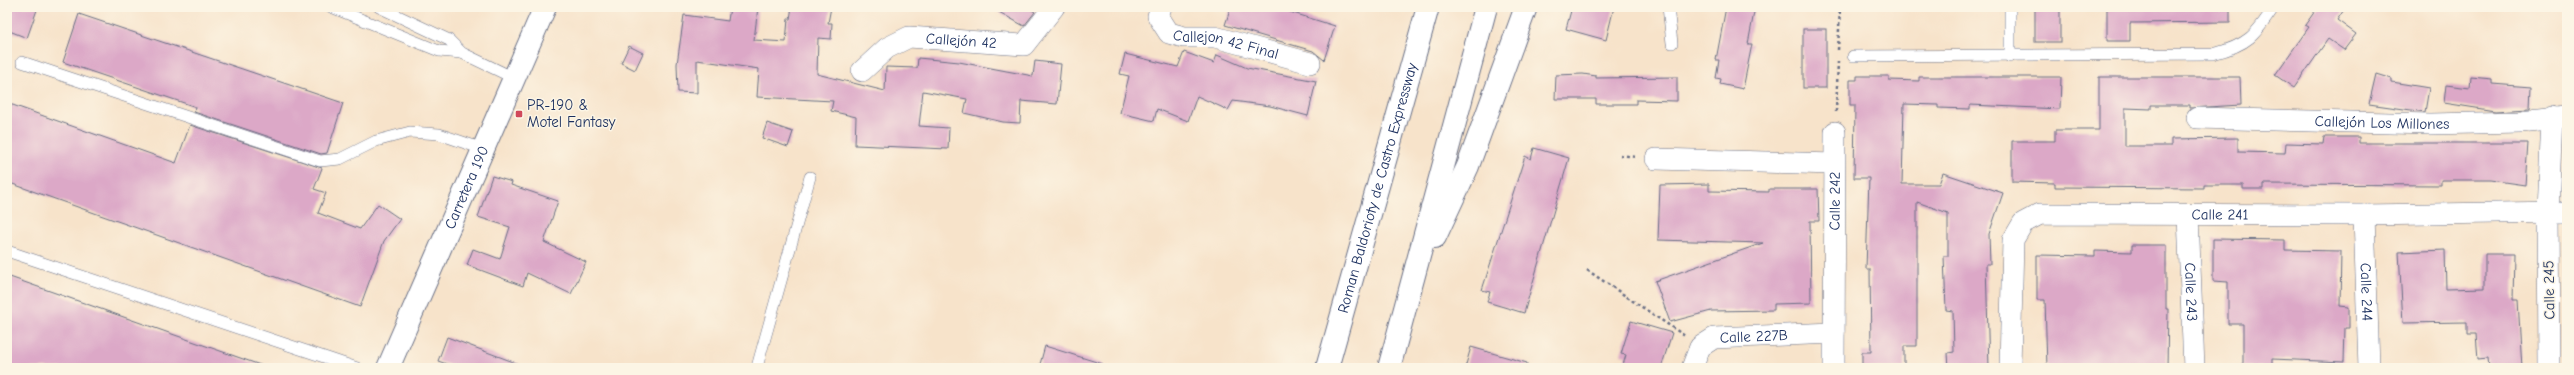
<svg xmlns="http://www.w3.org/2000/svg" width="2574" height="375" viewBox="0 0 2574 375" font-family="'Comic Neue',sans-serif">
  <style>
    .building { fill: #dca8c7 }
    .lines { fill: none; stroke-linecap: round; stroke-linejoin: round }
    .lane-casing { stroke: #686e84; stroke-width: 12 }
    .street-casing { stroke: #686e84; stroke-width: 22 }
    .secondary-casing { stroke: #686e84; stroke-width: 24 }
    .highway-casing { stroke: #686e84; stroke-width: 24 }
    .path { stroke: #686e84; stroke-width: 2.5; stroke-dasharray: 3 3; stroke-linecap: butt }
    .lane { stroke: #fff; stroke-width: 11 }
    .street { stroke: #fff; stroke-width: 21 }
    .secondary { stroke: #fff; stroke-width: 22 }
    .highway { stroke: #fff; stroke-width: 22 }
    .poi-dot { fill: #d1495b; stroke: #fcf5e5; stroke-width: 1.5 }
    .labels { text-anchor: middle; stroke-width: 3; stroke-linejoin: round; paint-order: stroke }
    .street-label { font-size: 15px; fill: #1b2f5e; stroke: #fcf5e5 }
    .poi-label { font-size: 15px; fill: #1b2f5e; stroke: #fcf5e5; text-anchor: start }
  </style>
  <rect width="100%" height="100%" fill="#fcf5e5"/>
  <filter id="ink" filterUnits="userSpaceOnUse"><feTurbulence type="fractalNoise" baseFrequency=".025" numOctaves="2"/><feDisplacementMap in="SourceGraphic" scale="8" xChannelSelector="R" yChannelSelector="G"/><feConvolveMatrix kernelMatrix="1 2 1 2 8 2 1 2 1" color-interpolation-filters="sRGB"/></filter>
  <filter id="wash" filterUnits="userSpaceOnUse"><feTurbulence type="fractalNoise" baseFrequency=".012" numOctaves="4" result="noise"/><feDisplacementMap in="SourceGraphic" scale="16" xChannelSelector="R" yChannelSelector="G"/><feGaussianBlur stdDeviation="0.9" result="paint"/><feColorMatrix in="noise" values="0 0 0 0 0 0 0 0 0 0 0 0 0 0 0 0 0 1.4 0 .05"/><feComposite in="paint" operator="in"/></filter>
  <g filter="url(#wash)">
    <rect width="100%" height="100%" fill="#f7e3ca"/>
    <g id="blocks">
      <!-- building -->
      <g class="building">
        <path d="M 7,7 L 38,7 L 27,38 L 7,30 Z"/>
        <path d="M 730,7 L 758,7 L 754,40 L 786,42 L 788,19 L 790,19 L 792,7 L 831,7 L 828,23 L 832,23 L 831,39 L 818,38 L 817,74 L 885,91 L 886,67 L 917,68 L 918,58 L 959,62 L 1033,76 L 1035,61 L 1061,64 L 1057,104 L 1021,101 L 1020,123 L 1003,122 L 964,113 L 967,99 L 923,91 L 919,126 L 949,128 L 948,149 L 855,145 L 856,117 L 831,111 L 833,101 L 757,97 L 759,69 L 697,60 L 697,93 L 678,92 L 677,64 L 684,15 L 728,21 Z"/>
        <path d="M 990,7 L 1027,7 L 1035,12 L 1024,26 Z"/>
        <path d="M 1231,7 L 1274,7 L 1335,26 L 1324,60 L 1313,51 L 1225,25 Z"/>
        <path d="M 1572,7 L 1614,7 L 1606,40 L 1566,29 Z"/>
        <path d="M 1726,7 L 1755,7 L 1748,44 L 1752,44 L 1743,89 L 1720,84 L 1721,79 L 1716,78 L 1719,60 L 1716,60 Z"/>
        <rect x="2035" y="7" width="25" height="35"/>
        <path d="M 2107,7 L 2230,7 L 2230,22 L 2130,23 L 2130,41 L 2107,41 Z"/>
        <path d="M 2318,7 L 2346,7 L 2337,20 L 2356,34 L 2344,50 L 2328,39 L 2294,88 L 2275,75 L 2309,27 L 2305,25 Z"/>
        <path d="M 79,14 L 343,103 L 327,153 L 321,154 L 194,112 L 196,107 L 63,62 Z"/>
        <rect x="1803" y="29" width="23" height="59"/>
        <path d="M 629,46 L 643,53 L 635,70 L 621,63 Z"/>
        <path d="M 1184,52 L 1214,63 L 1217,55 L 1247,68 L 1316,81 L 1308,116 L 1270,106 L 1233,101 L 1228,110 L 1197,96 L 1188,121 L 1157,109 L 1154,121 L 1120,113 L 1129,76 L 1120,74 L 1125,54 L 1178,67 Z"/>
        <path d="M 1583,74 L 1596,76 L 1596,78 L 1677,77 L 1677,101 L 1636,100 L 1636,104 L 1596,104 L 1596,99 L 1555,99 L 1556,75 Z"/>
        <path d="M 2376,74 L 2392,79 L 2392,82 L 2429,88 L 2425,112 L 2369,104 Z"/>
        <path d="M 1857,76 L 1889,76 L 1889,80 L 1919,81 L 1919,77 L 2061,77 L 2060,109 L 1970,105 L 1970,109 L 1938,108 L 1938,105 L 1904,104 L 1902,184 L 1939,184 L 1943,173 L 2003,193 L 1989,234 L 1990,264 L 1986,264 L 1989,368 L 1949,368 L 1948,353 L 1954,352 L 1953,311 L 1946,310 L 1944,256 L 1948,256 L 1948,213 L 1917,202 L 1917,346 L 1904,346 L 1904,368 L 1862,368 L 1862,352 L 1871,352 L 1870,269 L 1866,269 L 1869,178 L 1854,178 L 1855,105 L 1850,105 L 1850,80 L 1857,80 Z"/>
        <path d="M 2099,77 L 2240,77 L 2241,105 L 2190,108 L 2190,105 L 2151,105 L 2151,109 L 2125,108 L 2125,146 L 2171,146 L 2171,139 L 2238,138 L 2238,152 L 2285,153 L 2286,143 L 2323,144 L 2324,137 L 2359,137 L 2359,143 L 2528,143 L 2525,185 L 2490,180 L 2441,180 L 2441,185 L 2264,184 L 2264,189 L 2243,189 L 2243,185 L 2204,185 L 2204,188 L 2055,187 L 2055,183 L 2012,182 L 2012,141 L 2055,141 L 2055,130 L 2099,130 Z"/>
        <path d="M 2471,77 L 2492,79 L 2492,84 L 2531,87 L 2530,109 L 2495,111 L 2444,103 L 2446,85 L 2470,88 Z"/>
        <path d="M 7,103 L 176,163 L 190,125 L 322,168 L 314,189 L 326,193 L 318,213 L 360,229 L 378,204 L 400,219 L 384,241 L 360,307 L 7,182 Z"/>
        <path d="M 767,123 L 793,132 L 788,147 L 762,138 Z"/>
        <path d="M 1534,148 L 1569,158 L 1524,313 L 1487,302 L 1490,292 L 1482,290 L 1525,156 L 1531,159 Z"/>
        <path d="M 492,176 L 512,182 L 511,185 L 558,201 L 544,242 L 586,262 L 571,294 L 527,273 L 523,286 L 467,265 L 473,249 L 500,259 L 510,227 L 478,217 Z"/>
        <path d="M 1709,184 L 1709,191 L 1769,192 L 1769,189 L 1818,189 L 1819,221 L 1810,221 L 1811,303 L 1774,304 L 1774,310 L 1711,311 L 1670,322 L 1655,281 L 1763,243 L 1658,240 L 1660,185 Z"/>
        <path d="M 2213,239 L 2285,240 L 2285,250 L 2341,251 L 2340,306 L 2349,307 L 2349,328 L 2345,328 L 2344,362 L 2272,359 L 2272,367 L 2243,367 L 2243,324 L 2228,324 L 2228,282 L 2213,281 Z"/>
        <path d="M 2132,245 L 2166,245 L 2166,309 L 2168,309 L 2167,368 L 2047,368 L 2045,300 L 2037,300 L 2037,255 L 2095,256 L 2095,251 L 2132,252 Z"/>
        <path d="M 2445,250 L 2446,289 L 2485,288 L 2485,254 L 2514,254 L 2513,300 L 2518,300 L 2522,368 L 2489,368 L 2488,358 L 2478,359 L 2476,334 L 2467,334 L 2467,322 L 2403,323 L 2399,252 Z"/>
        <path d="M 7,276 L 263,366 L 263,368 L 7,368 Z"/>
        <path d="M 1631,321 L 1672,333 L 1661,368 L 1622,368 L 1626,355 L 1621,354 Z"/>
        <path d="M 447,337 L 524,366 L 524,368 L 458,368 L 438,361 Z"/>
        <path d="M 1045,346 L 1103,364 L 1103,368 L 1039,368 Z"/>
        <path d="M 1471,347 L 1527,363 L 1526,368 L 1465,368 Z"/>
      </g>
    </g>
  </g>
  <g filter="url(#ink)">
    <use href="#blocks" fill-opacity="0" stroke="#686e84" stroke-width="1"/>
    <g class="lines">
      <!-- lane casing -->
      <g class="lane-casing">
        <g id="lane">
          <path d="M 331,7 L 439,51 L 462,53"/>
          <path d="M 379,7 L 449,40 L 462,53 L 514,78"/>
          <path d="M 1668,7 L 1672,43"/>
          <path d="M 1853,56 L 2213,54 C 2248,45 2255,36 2274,7"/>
          <path d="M 2010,57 L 2010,7"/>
          <path d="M 22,62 L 320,161 L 340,159 L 376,141 L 410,132 L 439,134 L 483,149"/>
          <path d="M 7,251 L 357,368"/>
          <path d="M 757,367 L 810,177"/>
        </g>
      </g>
      <!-- street casing -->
      <g class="street-casing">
        <g id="street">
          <path id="s1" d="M 1161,7 L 1158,16 L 1169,33 L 1184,37 L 1215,37 L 1310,63"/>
          <path id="s2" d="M 862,71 L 887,48 L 909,37 L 1024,45 L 1054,7"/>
          <path id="s3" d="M 2197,118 L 2430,124 L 2520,122 L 2567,117"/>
          <path d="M 1656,159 L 1834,164"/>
          <path id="s4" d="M 2188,215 L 2194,368"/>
          <path id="s5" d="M 2364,215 L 2369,368"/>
          <path id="s6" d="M 1692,368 L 1700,347 L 1714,338 L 1834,333"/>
          <path id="s7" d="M 1834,368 L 1835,132"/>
          <path id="s8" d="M 2010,368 L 2013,240 L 2023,223 L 2040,214 L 2364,215 L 2567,212"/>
          <path d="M 2549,368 L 2548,212 L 2552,117"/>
        </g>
      </g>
      <!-- secondary casing -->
      <g class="secondary-casing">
        <g id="secondary">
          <path id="s9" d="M 388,368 L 545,7"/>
        </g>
      </g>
      <!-- highway casing -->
      <g class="highway-casing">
        <g id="highway">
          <path d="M 1435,237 L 1468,166 L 1526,7"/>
          <path id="s10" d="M 1327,368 L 1428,7"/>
          <path d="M 1389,368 L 1486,7"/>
        </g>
      </g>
      <!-- path -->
      <g class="path">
        <path d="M 1838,50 L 1840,7"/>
        <path d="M 1836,112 L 1838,61"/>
        <path d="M 1620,155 L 1636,157"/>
        <path d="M 1587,270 L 1685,336"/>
      </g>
      <!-- lane -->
      <use href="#lane" class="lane"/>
      <!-- street -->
      <use href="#street" class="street"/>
      <!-- secondary -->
      <use href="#secondary" class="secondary"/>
      <!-- highway -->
      <use href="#highway" class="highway"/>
    </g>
  </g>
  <!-- markers -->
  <rect class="poi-dot" x="515" y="110" width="8" height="8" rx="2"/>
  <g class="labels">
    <!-- street labels -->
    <g class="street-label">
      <text dy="5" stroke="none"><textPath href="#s2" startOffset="111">Callejón 42</textPath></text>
      <text dy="5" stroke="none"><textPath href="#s1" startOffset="88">Callejon 42 Final</textPath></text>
      <text dy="5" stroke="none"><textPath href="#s3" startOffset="185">Callejón Los Millones</textPath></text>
      <text dy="5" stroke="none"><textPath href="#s10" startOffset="187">Roman Baldorioty de Castro Expressway</textPath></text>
      <text dy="5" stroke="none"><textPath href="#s9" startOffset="197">Carretera 190</textPath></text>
      <text dy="5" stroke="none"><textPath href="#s7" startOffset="167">Calle 242</textPath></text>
      <text dy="5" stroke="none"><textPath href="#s8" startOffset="347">Calle 241</textPath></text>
      <text transform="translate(2549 290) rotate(-91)" y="5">Calle 245</text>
      <text dy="5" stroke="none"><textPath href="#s4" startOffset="77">Calle 243</textPath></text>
      <text dy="5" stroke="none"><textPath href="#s5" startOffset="77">Calle 244</textPath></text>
      <text dy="5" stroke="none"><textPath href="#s6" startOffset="79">Calle 227B</textPath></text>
    </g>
    <!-- poi labels -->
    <g class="poi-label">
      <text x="527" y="110">PR-190 &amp;<tspan x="527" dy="17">Motel Fantasy</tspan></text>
    </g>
  </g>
  <!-- margin -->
  <rect width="2574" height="375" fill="none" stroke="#fcf5e5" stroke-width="24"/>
</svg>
